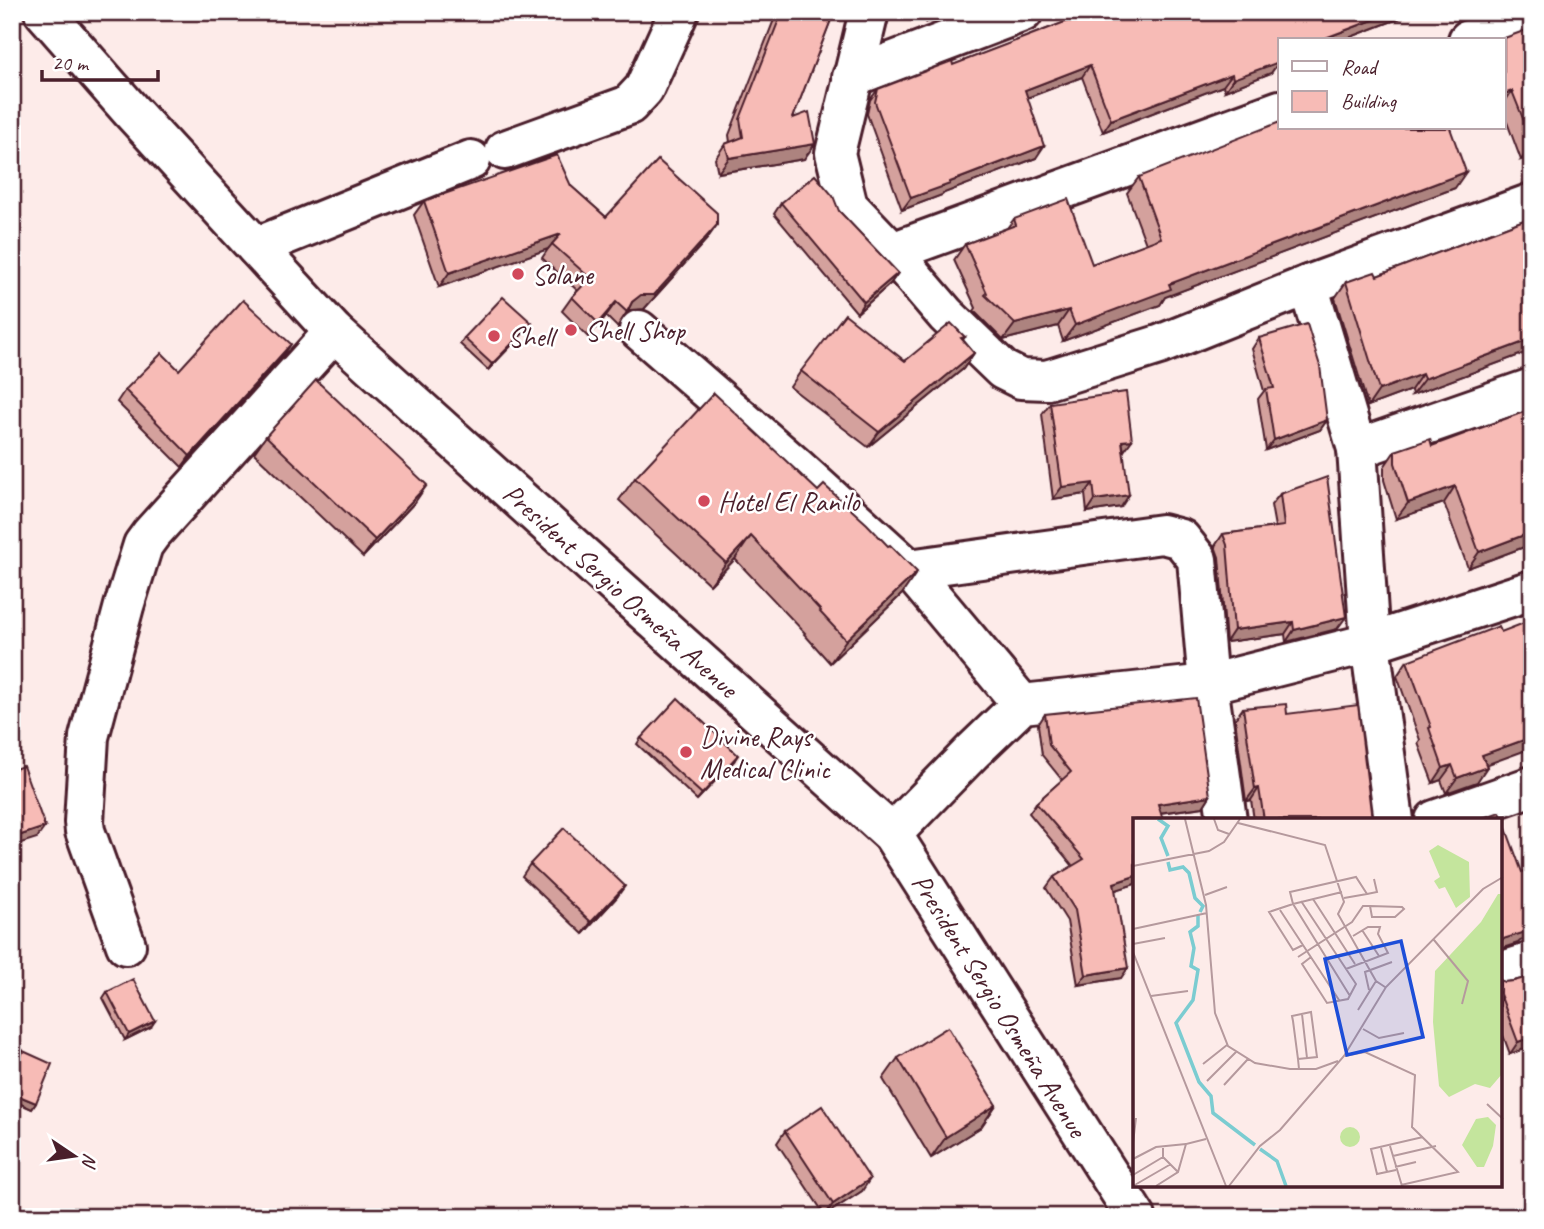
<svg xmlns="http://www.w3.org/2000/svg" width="1544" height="1229" viewBox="0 0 1544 1229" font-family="Caveat,sans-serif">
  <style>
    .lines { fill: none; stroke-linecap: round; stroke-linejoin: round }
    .minor-casing { stroke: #4a1f2b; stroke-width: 44 }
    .secondary-casing { stroke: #4a1f2b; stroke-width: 44 }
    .minor { stroke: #fff; stroke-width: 38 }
    .secondary { stroke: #fff; stroke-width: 38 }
    .wall { fill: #d4a19d; stroke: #4a1f2b; stroke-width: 2 }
    .shaded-wall { fill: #ad837f; stroke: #4a1f2b; stroke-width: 2 }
    .building { fill: #f7bbb6; stroke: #4a1f2b; stroke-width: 2 }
    .poi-dot { fill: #d1495b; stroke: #fff; stroke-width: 2.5 }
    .labels { text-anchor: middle; stroke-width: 5; stroke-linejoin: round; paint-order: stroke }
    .poi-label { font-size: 28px; fill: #4a1f2b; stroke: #fff; text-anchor: start }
    .street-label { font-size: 28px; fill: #4a1f2b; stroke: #fff }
    .inset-river { fill: none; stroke: #7bccd1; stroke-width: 3.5 }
    .inset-road { fill: none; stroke: #b5999d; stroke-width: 2 }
    .view { fill: #1d4ed8; fill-opacity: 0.15; stroke: #1d4ed8; stroke-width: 3.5 }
    .inset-edge { fill: none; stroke: #4a1f2b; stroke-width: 3.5 }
  </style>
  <rect width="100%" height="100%" fill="#fdebe9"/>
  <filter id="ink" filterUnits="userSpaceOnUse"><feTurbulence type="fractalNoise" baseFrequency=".0143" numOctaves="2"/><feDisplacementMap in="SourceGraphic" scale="14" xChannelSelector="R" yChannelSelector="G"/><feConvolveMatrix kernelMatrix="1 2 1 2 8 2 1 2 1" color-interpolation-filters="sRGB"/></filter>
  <g filter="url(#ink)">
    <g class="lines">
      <!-- minor casing -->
      <g class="minor-casing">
        <g id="minor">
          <path d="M 869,12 L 835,153 L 848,206 L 892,252 L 946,315 L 1003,370 L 1021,379 L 1047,380 L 1159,345 L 1308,285 L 1532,203"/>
          <path d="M 1468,40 L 1532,17"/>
          <path d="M 852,77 L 1023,12"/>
          <path d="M 505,150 L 629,105 L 644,89 L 679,12"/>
          <path d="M 256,247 L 471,160"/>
          <path d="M 892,252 L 1280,110"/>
          <path d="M 1308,285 L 1357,449 L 1370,643 L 1394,820"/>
          <path d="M 639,330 L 793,464 L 909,569 L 1022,704"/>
          <path d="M 1357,449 L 1532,388"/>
          <path d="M 909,569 L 1162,534 L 1181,539 L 1197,559 L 1208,684 L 1227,820"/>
          <path d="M 1435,820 L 1532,786"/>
          <path d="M 892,834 L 973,751 L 1022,704 L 1208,684 L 1370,643 L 1532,590"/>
          <path d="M 126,945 L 85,831 L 84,822 L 89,737 L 124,606 L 143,545 L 151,534 L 334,332"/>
          <path d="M 1500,972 L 1532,962"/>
        </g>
      </g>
      <!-- secondary casing -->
      <g class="secondary-casing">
        <path id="secondary" d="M 44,12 L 131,111 L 334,332 L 892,834 L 1136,1217"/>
      </g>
      <!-- minor -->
      <use href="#minor" class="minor"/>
      <!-- secondary -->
      <use href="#secondary" class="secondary"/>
    </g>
    <!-- wall -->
    <g class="wall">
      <path d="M 777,12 L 834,12 L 793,118 L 804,159 L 718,173 L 715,159 L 725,144 L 730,142 L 729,135 Z"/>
      <path d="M 925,12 L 953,12 L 927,22 Z"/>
      <path d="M 1091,12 L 1416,12 L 1343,40 L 1280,40 L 1280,64 L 1276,66 L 1271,73 L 1225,91 L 1223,86 L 1103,132 L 1082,77 L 1027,98 L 1036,158 L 944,193 L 942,195 L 902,210 L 867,114 L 870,100 L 878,89 L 953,65 Z"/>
      <path d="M 1532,28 L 1532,156 L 1521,160 L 1504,114 L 1504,40 Z"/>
      <path d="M 1139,177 L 1455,188 L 1165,297 L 1160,305 L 1063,341 L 1058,326 L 1003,340 L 974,311 L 976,308 L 954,260 L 965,244 L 1007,228 L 1014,219 L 1092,264 L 1146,244 L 1127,193 Z"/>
      <path d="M 571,186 L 606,217 L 707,239 L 644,309 L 631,310 L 627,312 L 617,327 L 606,316 L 588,337 L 562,311 L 572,297 L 578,291 L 542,258 L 548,249 L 439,287 L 414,215 L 424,201 Z"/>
      <path d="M 781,203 L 839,211 L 898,273 L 890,284 L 857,313 L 774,214 Z"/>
      <path d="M 1532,217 L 1532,367 L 1530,367 L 1525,353 L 1412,395 L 1411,390 L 1368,406 L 1335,298 L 1346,282 L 1377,276 Z"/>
      <path d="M 527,329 L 488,370 L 460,344 L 464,338 Z"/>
      <path d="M 965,337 L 963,340 L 974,353 L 963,369 L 868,447 L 790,387 L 801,371 L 905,361 Z"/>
      <path d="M 1259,338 L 1327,420 L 1320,430 L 1266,450 L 1258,399 L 1264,391 L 1252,349 Z"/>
      <path d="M 283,356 L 182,467 L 117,402 L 125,390 L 179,370 Z"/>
      <path d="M 1050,403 L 1121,507 L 1087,512 L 1085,494 L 1053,499 L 1042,414 Z"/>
      <path d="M 1532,409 L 1532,544 L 1468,568 L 1444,503 L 1396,519 L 1384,480 L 1384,467 L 1395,451 L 1432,446 Z"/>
      <path d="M 266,436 L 415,502 L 363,557 L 254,453 Z"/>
      <path d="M 635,478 L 902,594 L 830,663 L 804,634 L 805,633 L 735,559 L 710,585 L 619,500 Z"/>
      <path d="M 1280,494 L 1337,629 L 1286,642 L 1285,634 L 1226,642 L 1219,557 L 1215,546 L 1223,534 L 1275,527 L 1271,505 Z"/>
      <path d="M 1407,661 L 1486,764 L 1477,782 L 1446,793 L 1441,780 L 1433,783 L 1418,743 L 1420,740 L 1397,676 Z"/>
      <path d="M 1243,708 L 1287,714 L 1372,820 L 1254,820 L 1251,800 L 1246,801 L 1235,719 Z"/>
      <path d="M 1045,714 L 1210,796 L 1203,807 L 1160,813 L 1135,820 L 1135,884 L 1115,890 L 1121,978 L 1078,985 L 1067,921 L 1046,888 L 1054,877 L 1073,866 L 1029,813 L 1036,803 L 1062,780 L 1042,755 L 1038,725 Z"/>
      <path d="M 641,738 L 734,761 L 697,800 L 637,744 Z"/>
      <path d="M 530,864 L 617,897 L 583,934 L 522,876 Z"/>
      <path d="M 1532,976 L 1532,1046 L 1510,1054 L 1500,1027 L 1500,980 L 1504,982 L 1514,981 Z"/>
      <path d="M 107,992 L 151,1027 L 125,1040 L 103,998 Z"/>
      <path d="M 23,1051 L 36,1103 L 32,1109 L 12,1100 L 12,1073 L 19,1057 Z"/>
      <path d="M 898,1058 L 996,1105 L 981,1127 L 931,1158 L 883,1079 Z"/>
      <path d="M 785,1131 L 862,1191 L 825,1215 L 777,1143 Z"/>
    </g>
    <!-- shaded-wall -->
    <g class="shaded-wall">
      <path d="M 934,12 L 953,12 L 927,22 Z"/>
      <path d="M 1394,12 L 1416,12 L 1343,40 L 1320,40 Z"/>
      <path d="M 1280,56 L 1280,64 L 1276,66 L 1271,73 L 1225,91 L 1233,79 Z"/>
      <path d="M 1090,65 L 1082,77 L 1016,102 L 1025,90 Z"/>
      <path d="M 1232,74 L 1223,86 L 1103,132 L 1111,120 Z"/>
      <path d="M 1512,91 L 1504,103 L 1504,94 Z"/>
      <path d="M 815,144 L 804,159 L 718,173 L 729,158 Z"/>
      <path d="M 1532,145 L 1532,156 L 1521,160 Z"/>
      <path d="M 1044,146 L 1036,158 L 944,193 L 942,195 L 902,210 L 911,198 L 950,182 Z"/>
      <path d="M 1466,172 L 1455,188 L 1165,297 L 1160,305 L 1063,341 L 1075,325 L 1169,284 Z"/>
      <path d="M 717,225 L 707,239 L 644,309 L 631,310 L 627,312 L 632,302 Z"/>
      <path d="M 561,234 L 548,249 L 439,287 L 449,273 Z"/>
      <path d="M 898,273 L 890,284 L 857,313 L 864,302 Z"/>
      <path d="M 616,302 L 606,316 L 588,337 L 598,323 Z"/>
      <path d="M 1069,310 L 1058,326 L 1003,340 L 1015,324 Z"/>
      <path d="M 532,323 L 527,329 L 488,370 L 492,364 Z"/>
      <path d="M 1532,339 L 1532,344 L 1525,353 L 1412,395 L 1424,379 Z"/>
      <path d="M 291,344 L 283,356 L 182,467 L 190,456 Z"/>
      <path d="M 974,353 L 963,369 L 868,447 L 879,432 Z"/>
      <path d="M 1422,374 L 1411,390 L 1368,406 L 1379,390 Z"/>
      <path d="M 1327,420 L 1320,430 L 1266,450 L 1274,440 Z"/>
      <path d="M 1132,440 L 1124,451 L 1122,441 Z"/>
      <path d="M 1093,483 L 1085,494 L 1053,499 L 1062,487 Z"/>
      <path d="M 427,485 L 415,502 L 363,557 L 375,540 Z"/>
      <path d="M 1455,486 L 1444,503 L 1396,519 L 1408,503 Z"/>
      <path d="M 1129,495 L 1121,507 L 1087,512 L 1095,500 Z"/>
      <path d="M 1532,532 L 1532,544 L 1468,568 L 1479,552 Z"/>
      <path d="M 751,536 L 735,559 L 710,585 L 726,563 Z"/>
      <path d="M 917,572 L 902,594 L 830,663 L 846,640 Z"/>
      <path d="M 1346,617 L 1337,629 L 1286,642 L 1294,630 Z"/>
      <path d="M 1293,622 L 1285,634 L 1226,642 L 1234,630 Z"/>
      <path d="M 1532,737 L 1532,748 L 1472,770 L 1482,755 Z"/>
      <path d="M 738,755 L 734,761 L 697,800 L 702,794 Z"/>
      <path d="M 1452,765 L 1441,780 L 1433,783 L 1443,768 Z"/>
      <path d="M 1487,767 L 1477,782 L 1446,793 L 1457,778 Z"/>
      <path d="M 1259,788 L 1251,800 L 1246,801 L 1255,789 Z"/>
      <path d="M 1210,796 L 1203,807 L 1150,814 L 1158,804 Z"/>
      <path d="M 45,827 L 37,838 L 12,846 L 12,838 Z"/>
      <path d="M 1135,876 L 1135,884 L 1107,893 L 1114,883 Z"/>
      <path d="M 625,886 L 617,897 L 583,934 L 591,922 Z"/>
      <path d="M 1532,928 L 1532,936 L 1520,941 L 1518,943 L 1500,949 L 1500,940 Z"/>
      <path d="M 1128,968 L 1121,978 L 1078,985 L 1086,975 Z"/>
      <path d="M 155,1021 L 151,1027 L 125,1040 L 129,1034 Z"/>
      <path d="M 1532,1037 L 1532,1046 L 1510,1054 L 1518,1042 Z"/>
      <path d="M 12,1093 L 36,1103 L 32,1109 L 12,1100 Z"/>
      <path d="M 996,1105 L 981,1127 L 931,1158 L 946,1137 Z"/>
      <path d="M 870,1179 L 862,1191 L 825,1215 L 833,1204 Z"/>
    </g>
    <!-- building -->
    <g class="building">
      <path d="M 782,12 L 834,12 L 793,118 L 809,112 L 815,144 L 729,158 L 725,144 L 743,137 L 740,119 Z"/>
      <path d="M 1091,12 L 1394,12 L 1320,40 L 1280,40 L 1280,56 L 1277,57 L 1279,62 L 1233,79 L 1232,74 L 1111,120 L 1090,65 L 1025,90 L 1044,146 L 950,182 L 950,184 L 911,198 L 875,102 L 878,89 L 952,61 L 953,65 Z"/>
      <path d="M 1532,28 L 1532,141 L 1512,91 L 1504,94 L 1504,40 L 1499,40 Z"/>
      <path d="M 1280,122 L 1280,128 L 1450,128 L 1466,172 L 1169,284 L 1171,289 L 1075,325 L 1069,310 L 1015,324 L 985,295 L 987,293 L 965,244 L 1016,225 L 1014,219 L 1068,199 L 1092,264 L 1161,238 L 1139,177 Z"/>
      <path d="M 557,155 L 571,186 L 606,217 L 658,160 L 717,213 L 717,225 L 654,295 L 641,295 L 632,302 L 627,312 L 616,302 L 598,323 L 572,297 L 590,278 L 552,244 L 561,234 L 449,273 L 424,201 Z"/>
      <path d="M 815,175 L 833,196 L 839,211 L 898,273 L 864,302 L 781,203 Z"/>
      <path d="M 1532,217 L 1532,339 L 1424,379 L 1422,374 L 1379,390 L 1346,282 L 1375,272 L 1377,276 Z"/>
      <path d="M 503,297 L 532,323 L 492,364 L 464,338 Z"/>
      <path d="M 243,300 L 291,344 L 190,456 L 125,390 L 162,353 L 179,370 Z"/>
      <path d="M 845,314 L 905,361 L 951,323 L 965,337 L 961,338 L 974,353 L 879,432 L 801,371 Z"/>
      <path d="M 1307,324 L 1320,366 L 1327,420 L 1274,440 L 1266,389 L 1274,388 L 1259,338 Z"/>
      <path d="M 316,380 L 427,485 L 375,540 L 266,436 Z"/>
      <path d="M 1126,392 L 1132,440 L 1122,441 L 1129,495 L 1095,500 L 1093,483 L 1062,487 L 1050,403 Z"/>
      <path d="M 714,393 L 818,491 L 824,485 L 867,524 L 888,546 L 890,545 L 917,572 L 846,640 L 820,612 L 821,611 L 751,536 L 726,563 L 635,478 Z"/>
      <path d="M 1532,409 L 1532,532 L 1479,552 L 1455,486 L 1408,503 L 1395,463 L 1395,451 L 1430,439 L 1432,446 Z"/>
      <path d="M 1327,477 L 1346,617 L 1294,630 L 1293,622 L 1234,630 L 1227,545 L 1223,534 L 1284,526 L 1280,494 Z"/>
      <path d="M 1532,620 L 1532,737 L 1482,755 L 1487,767 L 1457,778 L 1452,765 L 1443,768 L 1429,728 L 1431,727 L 1407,661 L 1499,626 L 1501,632 Z"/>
      <path d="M 678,698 L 738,755 L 702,794 L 641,738 Z"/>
      <path d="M 1196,698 L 1210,796 L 1158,804 L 1163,820 L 1135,820 L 1135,876 L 1114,883 L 1128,968 L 1086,975 L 1075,910 L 1054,877 L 1084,859 L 1036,803 L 1071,772 L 1049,745 L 1045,714 Z"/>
      <path d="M 1286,704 L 1287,714 L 1358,705 L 1372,820 L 1264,820 L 1259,788 L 1255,789 L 1243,708 Z"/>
      <path d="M 23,766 L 45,827 L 12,838 L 12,770 Z"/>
      <path d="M 1500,812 L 1522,872 L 1532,869 L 1532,928 L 1526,930 L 1526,932 L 1500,940 L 1500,820 L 1477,820 Z"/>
      <path d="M 564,828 L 625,886 L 591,922 L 530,864 Z"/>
      <path d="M 1532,976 L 1532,1037 L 1518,1042 L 1500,994 L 1500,980 L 1504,982 L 1514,981 Z"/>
      <path d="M 133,979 L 155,1021 L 129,1034 L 107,992 Z"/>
      <path d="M 948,1027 L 996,1105 L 946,1137 L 898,1058 Z"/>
      <path d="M 23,1051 L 52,1064 L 36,1103 L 12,1093 L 12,1077 Z"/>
      <path d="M 822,1106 L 870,1179 L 833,1204 L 785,1131 Z"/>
    </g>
  </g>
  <!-- markers -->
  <g class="poi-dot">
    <circle cx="518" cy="274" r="7"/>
    <circle cx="571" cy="330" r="7"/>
    <circle cx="494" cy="336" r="7"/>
    <circle cx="704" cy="501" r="7"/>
    <circle cx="686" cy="752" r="7"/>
  </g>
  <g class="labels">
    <!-- poi labels -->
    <g class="poi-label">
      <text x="532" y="284">Solane</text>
      <text x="585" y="340">Shell Shop</text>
      <text x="508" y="346">Shell</text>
      <text x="718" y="511">Hotel El Ranilo</text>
      <text x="700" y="746">Divine Rays<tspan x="700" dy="32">Medical Clinic</tspan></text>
    </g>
    <!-- street labels -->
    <g class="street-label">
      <text transform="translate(621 590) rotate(42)" y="10">President Sergio Osmeña Avenue</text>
      <text transform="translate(1000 1005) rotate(58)" y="10">President Sergio Osmeña Avenue</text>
    </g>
  </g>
  <!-- overview -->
  <g transform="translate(1133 818)">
    <rect width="369" height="369" fill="#fdebe9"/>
    <path d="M 305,27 L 336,44 L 337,79 L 323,90 L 312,69 L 306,71 L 301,63 L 307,59 L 296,33 ZM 365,76 L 369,76 L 369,256 L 357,270 L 342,266 L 316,279 L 306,268 L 300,204 L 302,153 L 348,104 ZM 355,299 L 363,307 L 360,328 L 351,349 L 344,349 L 329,327 L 343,301 ZM207 319a10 10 0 1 1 20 0a10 10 0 1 1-20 0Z" fill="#c4e59d"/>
    <path class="inset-river" d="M 25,1 L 35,8 L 28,20 L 35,38M 35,44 L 37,52 L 50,49 L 56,55 L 62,80 L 70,88 L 67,94M 65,97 L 65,108 L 57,114 L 61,130 L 58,148 L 65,152 L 60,182 L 43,205 L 66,264 L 78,278 L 80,295 L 122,327M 127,331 L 144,343 L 153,368"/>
    <path class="inset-road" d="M 52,1 L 73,87 L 82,195 L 95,228 L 122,245 L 157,251 L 183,251 L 205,243M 81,1 L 85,12 L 96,16M 105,5 L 192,27 L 211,84 L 205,96 L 243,163 L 252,169M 0,48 L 76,33 L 91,24 L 107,1M 209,74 L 160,86 L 157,74 L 223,59 L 234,76 L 211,80M 234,76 L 244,74 L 241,61M 72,77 L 94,69M 180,81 L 222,146M 168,83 L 223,166 L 215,181 L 194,185 L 169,146 L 178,139M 147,92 L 206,182M 0,111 L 74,95M 229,112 L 246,138M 301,122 L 335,163 L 329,186M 0,126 L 32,120M 170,127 L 160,132 L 136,94 L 160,86 L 217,178M 0,134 L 93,368M 165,139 L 219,104 L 230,88 L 237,88 L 269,89 L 271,91 L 262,99 L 239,99 L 237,88M 213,151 L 255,135 L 245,116 L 247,109 L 235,109 L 220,118M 236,172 L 232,154 L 259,144M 18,178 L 55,173M 225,192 L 243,163M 169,196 L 174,240M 230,211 L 246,220 L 271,215M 212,238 L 232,234 L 282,257 L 279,309 L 325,354 L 268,367M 165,241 L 184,239 L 178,194 L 159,198 L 160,203 L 165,241 L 166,251M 70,246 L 94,227M 74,263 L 103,234M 91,267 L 115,241M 354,286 L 370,301M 0,325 L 3,300M 30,328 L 30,339 L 45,354M 257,328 L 269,368M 248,330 L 254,354M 260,338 L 303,328M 0,341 L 23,329 L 53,326M 262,349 L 283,344M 263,352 L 244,356 L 238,331 L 290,319M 0,357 L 30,339M 0,368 L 38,346M 23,368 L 45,354 L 53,326 L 73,321M 96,368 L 127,328 L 147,312 L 211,238 L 253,169 L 350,71 L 370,59"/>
    <path class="view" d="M 268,123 L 290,219 L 214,237 L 192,141 Z"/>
    <rect width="369" height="369" class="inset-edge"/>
  </g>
  <!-- margin -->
  <rect width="1544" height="1229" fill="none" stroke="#fff" stroke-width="42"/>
  <rect x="21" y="21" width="1502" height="1187" fill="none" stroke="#4a1f2b" stroke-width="2.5" filter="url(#ink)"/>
  <!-- legend -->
  <rect x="1278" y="38" width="228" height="91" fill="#ffffff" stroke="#b7a5aa" stroke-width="2"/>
  <rect x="1292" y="61" width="35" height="10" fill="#ffffff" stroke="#b7a5aa" stroke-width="2"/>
  <text x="1341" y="74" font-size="21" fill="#4a1f2b">Road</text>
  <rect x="1292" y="91" width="35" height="21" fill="#f7bbb6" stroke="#b7a5aa" stroke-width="2"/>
  <text x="1341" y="108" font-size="21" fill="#4a1f2b">Building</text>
  <!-- north arrow -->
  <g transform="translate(74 1156) rotate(103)" stroke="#ffffff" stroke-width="5" paint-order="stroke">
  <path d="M0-5L12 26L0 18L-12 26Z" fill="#4a1f2b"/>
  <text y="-10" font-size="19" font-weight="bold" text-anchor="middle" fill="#4a1f2b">N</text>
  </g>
  <!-- scale -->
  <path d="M42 70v10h116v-10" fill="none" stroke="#4a1f2b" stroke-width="3.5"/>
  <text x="52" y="70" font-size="21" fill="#4a1f2b" stroke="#ffffff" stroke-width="5" paint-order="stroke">20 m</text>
</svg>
